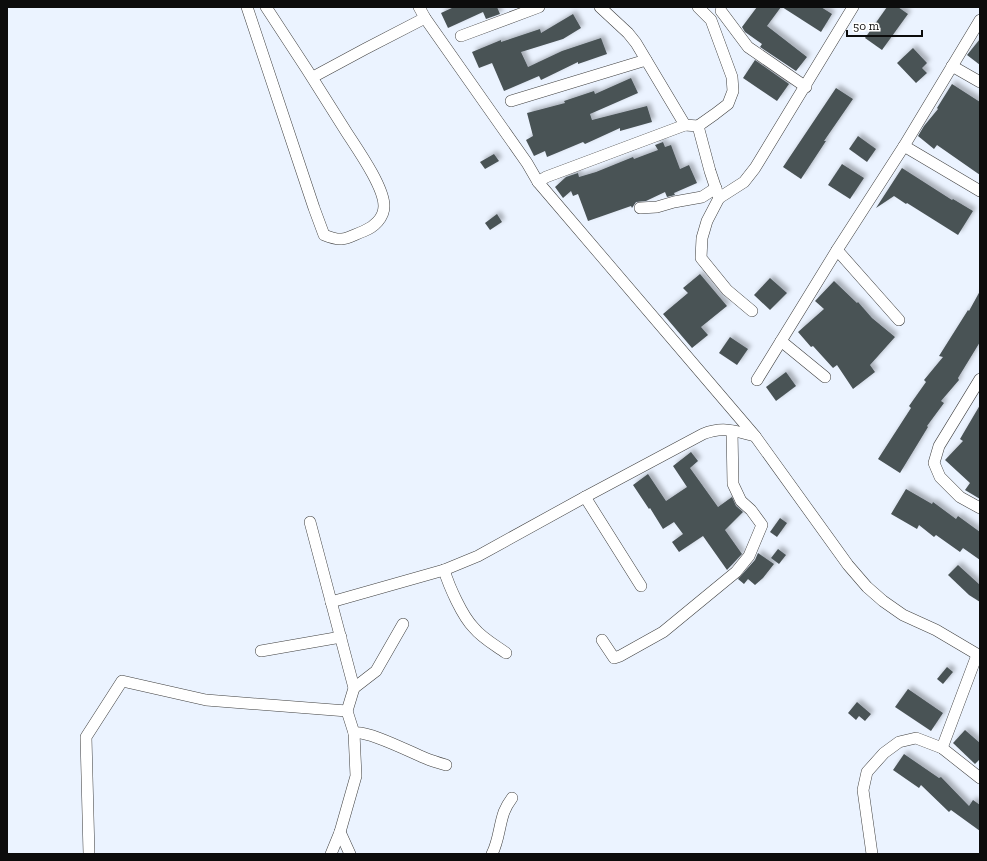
<svg xmlns="http://www.w3.org/2000/svg" width="987" height="861" viewBox="0 0 987 861" font-family="'Zilla Slab',serif">
  <style>
    .building { fill: #495255; filter: url(#shadow) }
    .lines { fill: none; stroke-linecap: round; stroke-linejoin: round }
    .street-casing { stroke: #3f3f3f; stroke-width: 12 }
    .street { stroke: #fff; stroke-width: 11 }
  </style>
  <defs>
    <filter id="shadow"><feDropShadow dx="3.5" dy="-3.5" stdDeviation="2" flood-color="#0004"/></filter>
  </defs>
  <rect width="100%" height="100%" fill="#ebf3ff"/>
  <!-- building -->
  <g class="building">
    <path d="M 454,7 L 497,7 L 500,14 L 486,19 L 483,12 L 448,28 L 441,13 Z"/>
    <path d="M 757,7 L 781,7 L 767,26 L 807,57 L 796,71 L 760,47 L 762,44 L 745,32 L 742,27 Z"/>
    <path d="M 782,7 L 821,7 L 832,14 L 821,32 Z"/>
    <path d="M 887,7 L 898,7 L 908,14 L 882,50 L 865,38 Z"/>
    <path d="M 573,14 L 581,28 L 563,39 L 521,52 L 528,67 L 562,51 L 601,38 L 607,54 L 578,64 L 578,62 L 541,80 L 539,76 L 504,91 L 492,63 L 479,68 L 472,52 L 501,40 L 501,42 L 540,29 L 541,33 Z"/>
    <path d="M 980,39 L 980,65 L 967,55 Z"/>
    <path d="M 913,48 L 927,63 L 922,68 L 927,73 L 916,83 L 897,63 Z"/>
    <path d="M 755,60 L 789,84 L 777,101 L 743,78 Z"/>
    <path d="M 631,78 L 638,93 L 590,114 L 592,120 L 647,106 L 652,122 L 620,131 L 620,128 L 585,144 L 583,142 L 547,157 L 545,151 L 534,156 L 526,140 L 533,136 L 527,113 L 565,103 L 564,101 L 594,91 L 595,94 Z"/>
    <path d="M 952,84 L 980,102 L 980,175 L 937,145 L 934,149 L 918,136 L 924,126 L 938,109 L 937,108 Z"/>
    <path d="M 836,88 L 853,99 L 824,141 L 826,141 L 801,179 L 783,167 Z"/>
    <path d="M 858,136 L 876,149 L 867,162 L 849,149 Z"/>
    <path d="M 663,142 L 665,147 L 671,145 L 680,169 L 689,165 L 697,183 L 674,193 L 675,195 L 667,197 L 665,192 L 646,201 L 636,202 L 632,208 L 631,206 L 588,221 L 578,194 L 573,196 L 571,191 L 563,198 L 555,187 L 566,177 L 578,173 L 579,177 L 596,172 L 633,157 L 634,159 L 658,150 L 655,145 Z"/>
    <path d="M 494,154 L 499,161 L 485,169 L 480,162 Z"/>
    <path d="M 842,164 L 864,178 L 850,199 L 828,185 Z"/>
    <path d="M 902,168 L 952,200 L 953,199 L 973,211 L 958,235 L 907,203 L 906,204 L 894,196 L 876,208 Z"/>
    <path d="M 497,214 L 502,222 L 490,230 L 485,223 Z"/>
    <path d="M 700,274 L 727,306 L 701,327 L 708,335 L 692,348 L 663,314 L 688,293 L 683,288 Z"/>
    <path d="M 770,278 L 787,293 L 770,310 L 754,295 Z"/>
    <path d="M 834,281 L 857,303 L 858,302 L 872,318 L 895,337 L 870,365 L 875,372 L 853,389 L 837,365 L 833,368 L 813,346 L 811,347 L 798,332 L 824,309 L 815,301 Z"/>
    <path d="M 980,291 L 980,342 L 958,378 L 959,380 L 941,401 L 944,403 L 927,426 L 928,427 L 900,473 L 878,459 L 911,408 L 909,406 L 926,382 L 924,380 L 943,357 L 939,356 L 968,310 L 969,311 Z"/>
    <path d="M 730,337 L 748,349 L 737,365 L 719,353 Z"/>
    <path d="M 786,372 L 796,386 L 776,401 L 766,387 Z"/>
    <path d="M 980,405 L 980,499 L 965,490 L 970,483 L 945,460 L 963,441 L 960,439 Z"/>
    <path d="M 691,452 L 698,461 L 690,468 L 718,507 L 732,497 L 736,506 L 743,512 L 725,530 L 742,554 L 727,570 L 703,536 L 679,552 L 672,542 L 683,534 L 674,522 L 663,529 L 650,508 L 649,509 L 633,485 L 648,474 L 666,501 L 687,487 L 673,466 Z"/>
    <path d="M 906,489 L 932,504 L 933,502 L 956,519 L 958,516 L 980,532 L 980,560 L 963,548 L 960,552 L 936,535 L 934,537 L 919,525 L 917,529 L 891,514 Z"/>
    <path d="M 780,518 L 787,523 L 777,537 L 770,532 Z"/>
    <path d="M 778,549 L 786,555 L 779,564 L 771,558 Z"/>
    <path d="M 758,553 L 774,564 L 763,578 L 755,585 L 748,579 L 744,584 L 738,579 L 755,560 Z"/>
    <path d="M 958,565 L 980,585 L 980,602 L 969,595 L 948,575 Z"/>
    <path d="M 947,667 L 953,672 L 943,684 L 937,679 Z"/>
    <path d="M 908,689 L 943,713 L 931,731 L 895,707 Z"/>
    <path d="M 857,702 L 871,714 L 865,721 L 859,716 L 856,720 L 848,713 Z"/>
    <path d="M 965,730 L 980,743 L 980,759 L 975,764 L 953,743 Z"/>
    <path d="M 904,754 L 939,778 L 941,777 L 969,806 L 973,800 L 980,805 L 980,831 L 951,810 L 949,812 L 921,785 L 919,788 L 893,770 Z"/>
  </g>
  <g class="lines">
    <!-- street casing -->
    <g class="street-casing">
      <g id="street">
        <path d="M 247,7 L 314,208 L 324,235 C 344,243 346,238 364,231 C 374,227 384,218 384,206 C 384,187 358,150 347,133 C 321,91 294,49 266,7"/>
        <path d="M 419,7 L 425,18 L 527,163 L 538,182 L 755,436 L 848,565 L 867,587 L 883,601 L 903,615 L 936,630 L 980,656"/>
        <path d="M 600,7 L 628,33 L 636,43 L 685,125 L 698,126 L 715,114 L 728,104 L 733,91 L 732,77 L 711,20 L 698,7"/>
        <path d="M 721,11 L 748,47 L 806,87"/>
        <path d="M 461,36 L 539,7"/>
        <path d="M 952,66 L 980,82"/>
        <path d="M 313,77 L 365,49 L 425,18"/>
        <path d="M 511,101 L 646,60"/>
        <path d="M 698,126 L 710,171 L 719,198 L 707,221 L 702,238 L 701,258 L 727,290 L 752,311"/>
        <path d="M 904,146 L 980,191"/>
        <path d="M 538,182 L 546,177 L 685,125"/>
        <path d="M 719,198 L 744,182 L 755,168 L 853,7"/>
        <path d="M 640,208 L 657,207 L 674,202 L 702,197 L 716,188"/>
        <path d="M 837,250 L 899,320"/>
        <path d="M 781,341 L 825,377"/>
        <path d="M 980,379 L 939,446 L 934,463 L 940,477 L 960,497 L 980,508"/>
        <path d="M 757,380 L 837,250 L 904,146 L 980,20"/>
        <path d="M 585,497 L 641,586"/>
        <path d="M 310,522 L 354,688 L 347,711"/>
        <path d="M 444,570 C 449,586 462,616 474,628 C 482,638 495,645 506,653"/>
        <path d="M 331,602 L 444,570 L 478,556 L 585,497 L 703,434 C 723,426 735,431 755,436"/>
        <path d="M 602,640 L 614,658 L 620,656 L 663,632 L 736,572 L 749,556 L 762,525 L 751,510 L 741,501 L 733,484 L 732,431"/>
        <path d="M 261,651 L 341,637"/>
        <path d="M 354,688 L 376,671 L 403,624"/>
        <path d="M 354,733 C 368,730 410,752 425,758 C 432,761 439,763 446,765"/>
        <path d="M 942,748 L 977,655"/>
        <path d="M 340,832 L 350,854"/>
        <path d="M 89,854 L 86,737 L 122,681 L 206,700 L 347,711 L 354,733 L 356,776 L 340,832 L 331,854"/>
        <path d="M 492,854 C 499,840 499,826 504,812 C 506,807 509,802 512,798"/>
        <path d="M 872,854 L 863,790 L 867,772 L 884,753 L 899,742 L 916,738 L 942,748 L 980,778"/>
      </g>
    </g>
    <!-- street -->
    <use href="#street" class="street"/>
  </g>
  <!-- border -->
  <rect width="987" height="861" fill="none" stroke="#0c0c0c" stroke-width="16"/>
  <!-- scale -->
  <path d="M847 30v6h75v-6" fill="none" stroke="#0c0c0c" stroke-width="2"/>
  <text x="853" y="30" font-size="12" fill="#0c0c0c" stroke="#ffffff" stroke-width="3" paint-order="stroke">50 m</text>
</svg>
